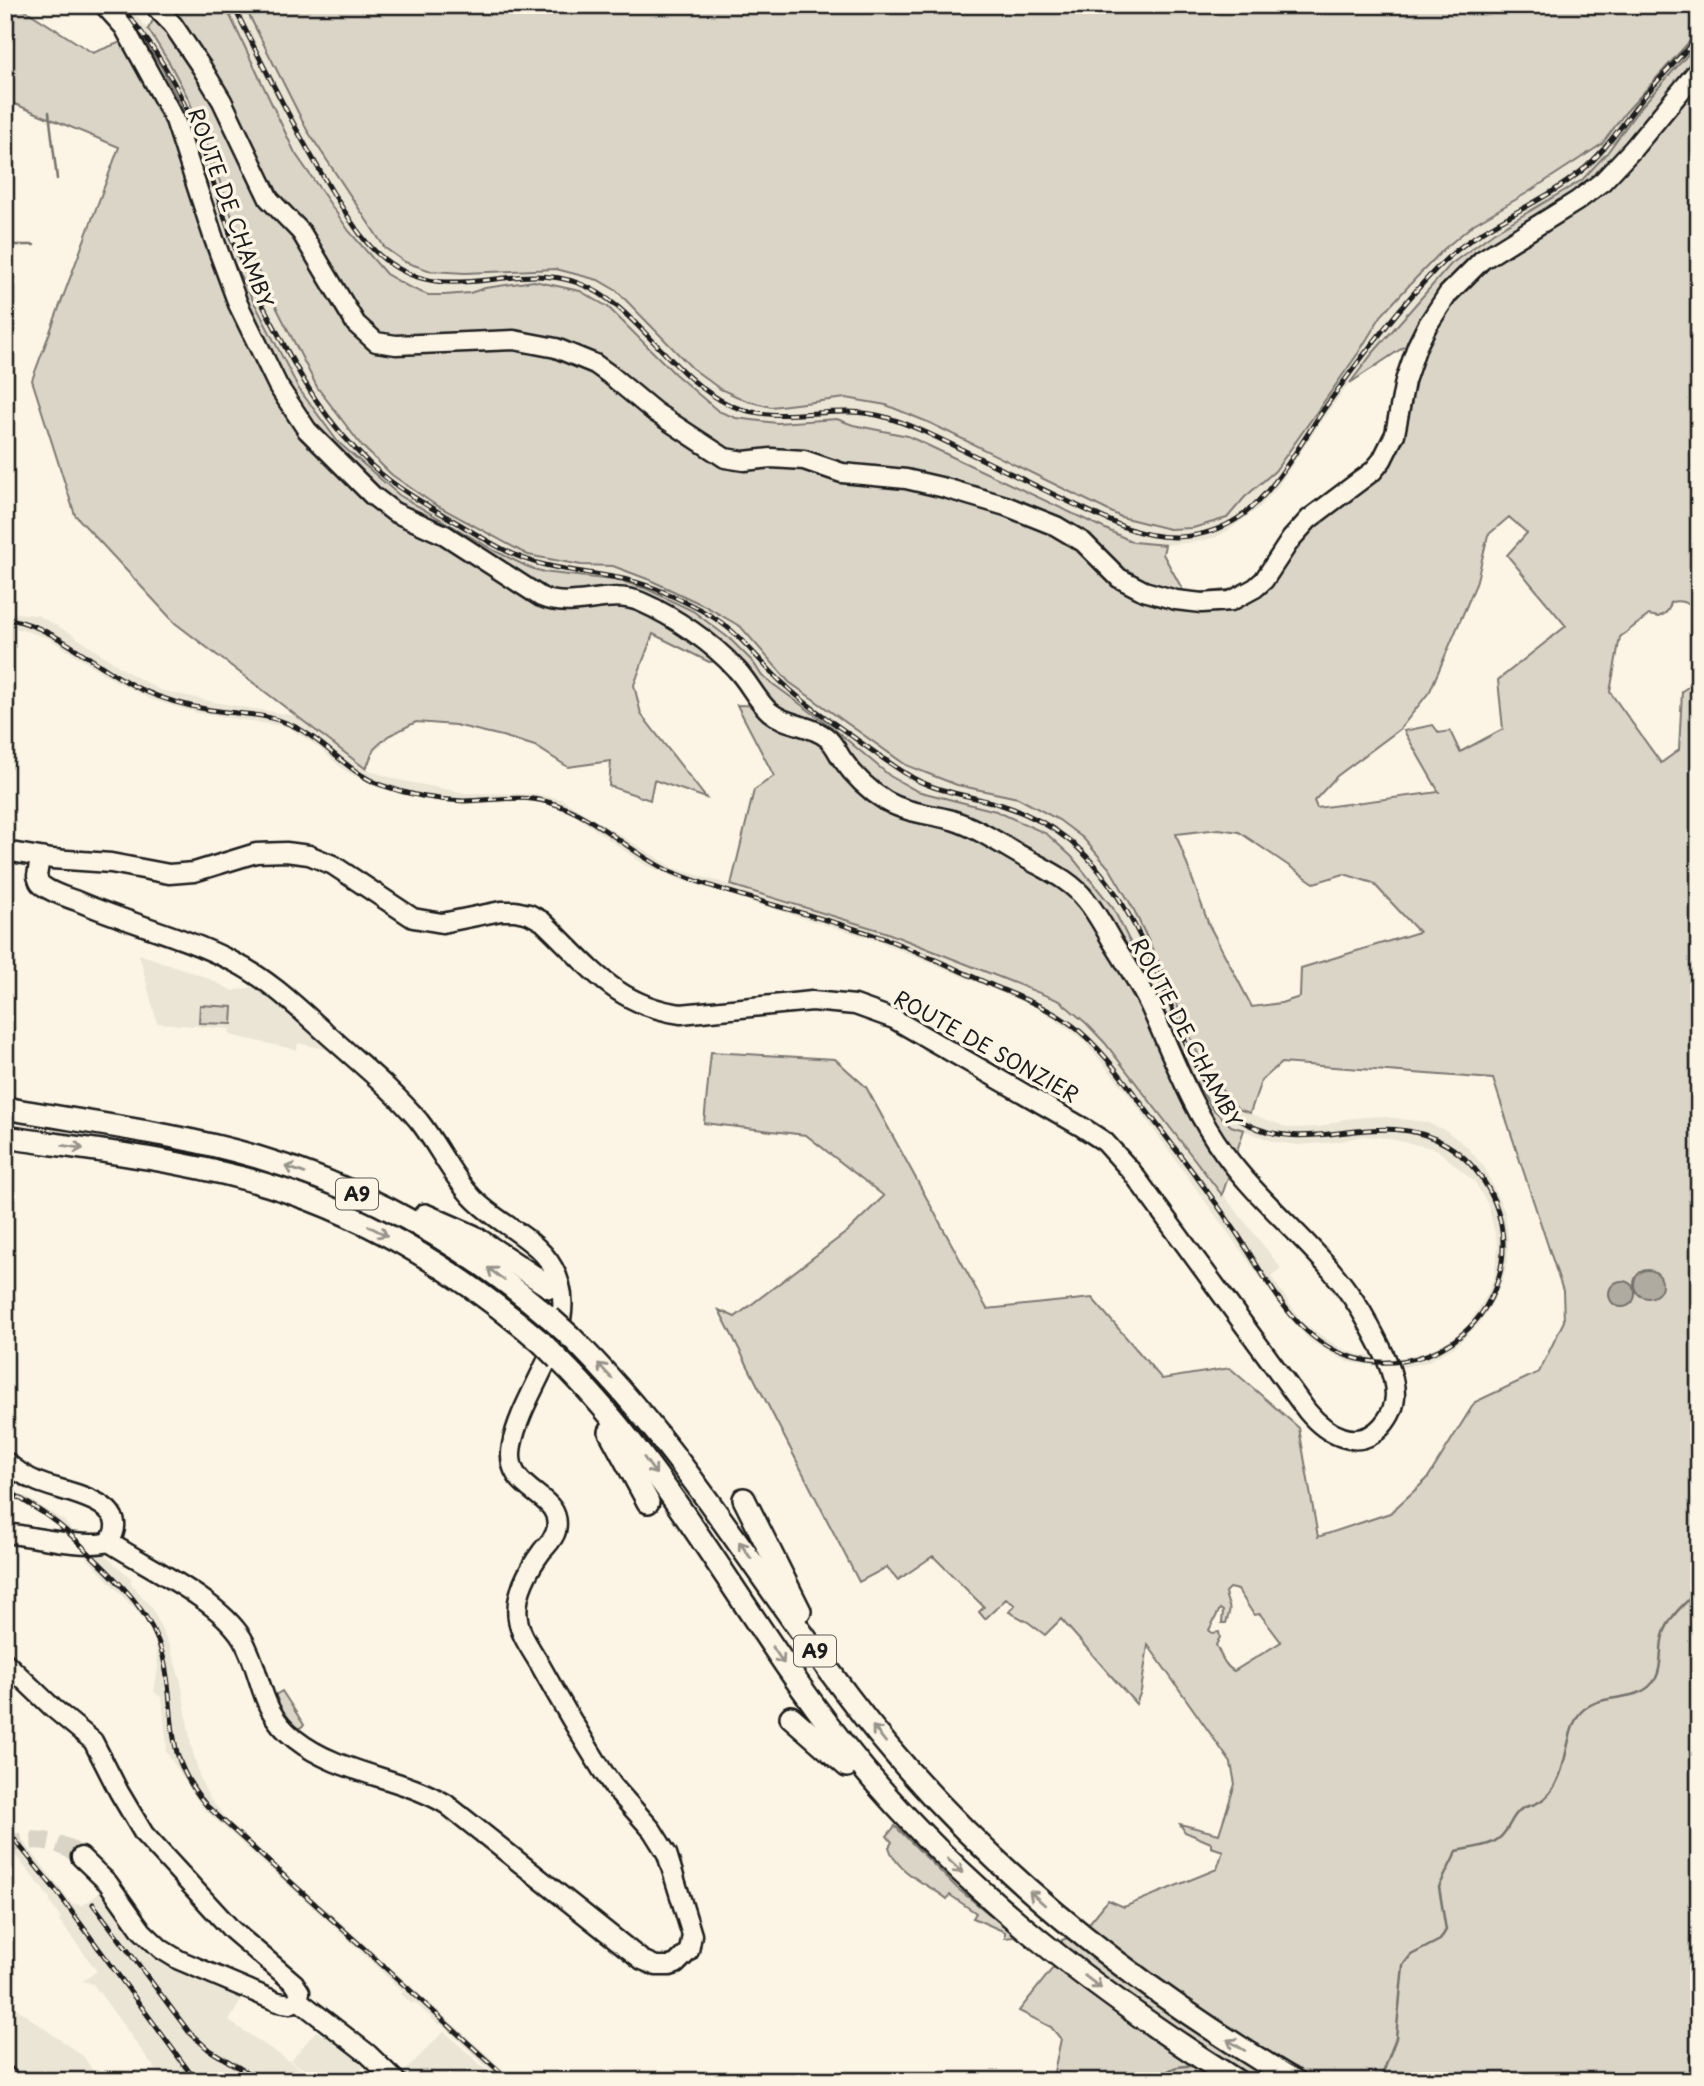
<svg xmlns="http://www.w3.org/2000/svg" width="1704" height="2086" viewBox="0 0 1704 2086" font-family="'Playpen Sans',sans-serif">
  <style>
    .built { fill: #ebe5d6 }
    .green { fill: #dbd5c8; stroke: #7c7872; stroke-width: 2; fill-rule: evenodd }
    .water { fill: #b0aba1; stroke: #75726c; stroke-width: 2 }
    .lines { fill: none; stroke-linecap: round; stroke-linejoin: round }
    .stream { stroke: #75726c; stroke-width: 2.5 }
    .secondary-tunnel { stroke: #dad4c7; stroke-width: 18; stroke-dasharray: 18 9; stroke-linecap: butt }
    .secondary-casing { stroke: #1c1c1c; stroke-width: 23 }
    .primary-casing { stroke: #1c1c1c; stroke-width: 24 }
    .highway-casing { stroke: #1c1c1c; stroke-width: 26 }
    .secondary { stroke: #fcf5e5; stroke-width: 18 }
    .primary { stroke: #fcf5e5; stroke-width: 19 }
    .highway { stroke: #fcf5e5; stroke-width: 21 }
    .rail-casing { stroke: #1c1c1c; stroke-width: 5 }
    .rail { stroke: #fcf5e5; stroke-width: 2.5; stroke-dasharray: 8; stroke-linecap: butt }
    .highway-bridge-casing { stroke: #1c1c1c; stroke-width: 26; stroke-linecap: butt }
    .highway-bridge { stroke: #fcf5e5; stroke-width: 21 }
    .oneway { stroke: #97938b }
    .labels { text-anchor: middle; stroke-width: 7; stroke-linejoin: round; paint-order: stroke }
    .shield { fill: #fcf5e5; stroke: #5f5d58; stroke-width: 2 }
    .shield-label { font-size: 19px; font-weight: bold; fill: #1c1c1c }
    .street-label { font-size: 21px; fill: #1c1c1c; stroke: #fcf5e5 }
  </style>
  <rect width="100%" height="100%" fill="#fcf5e5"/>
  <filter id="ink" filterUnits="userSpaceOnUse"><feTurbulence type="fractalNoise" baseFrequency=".0143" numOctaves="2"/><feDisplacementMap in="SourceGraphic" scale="14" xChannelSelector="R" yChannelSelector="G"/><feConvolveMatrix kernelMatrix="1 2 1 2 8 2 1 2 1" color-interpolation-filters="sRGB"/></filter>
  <g filter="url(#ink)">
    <!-- built -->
    <g class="built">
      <path d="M 114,5 L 127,5 L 148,29 L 170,64 L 335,412 L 361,445 L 392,475 L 434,504 L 581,565 L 613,566 L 649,580 L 705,606 L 741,627 L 789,682 L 906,765 L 957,785 L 1018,798 L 1059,820 L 1083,838 L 1110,869 L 1133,908 L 1163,972 L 1205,1071 L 1238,1109 L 1289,1128 L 1320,1127 L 1344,1119 L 1378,1116 L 1425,1122 L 1447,1131 L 1467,1147 L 1484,1167 L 1505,1212 L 1508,1236 L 1508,1261 L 1502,1281 L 1494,1300 L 1479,1324 L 1454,1347 L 1427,1362 L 1395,1369 L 1347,1362 L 1309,1340 L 1282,1308 L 1126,1091 L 1082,1039 L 1040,1009 L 881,942 L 681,880 L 645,865 L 576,816 L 546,804 L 526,801 L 463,804 L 432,801 L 374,786 L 344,770 L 317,746 L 288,727 L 197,713 L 150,699 L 114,680 L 48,638 L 5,625 L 5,612 L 37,615 L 70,633 L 129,673 L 160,690 L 219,703 L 297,716 L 366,769 L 398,780 L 466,793 L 534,794 L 561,799 L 674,868 L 885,932 L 1060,1000 L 1086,1023 L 1105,1043 L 1281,1268 L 1271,1276 L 1302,1322 L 1340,1348 L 1360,1355 L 1392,1359 L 1426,1352 L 1448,1341 L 1469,1324 L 1487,1295 L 1494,1277 L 1498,1246 L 1488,1205 L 1475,1182 L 1436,1149 L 1386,1138 L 1364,1136 L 1336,1142 L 1299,1145 L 1275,1142 L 1231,1126 L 1212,1108 L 1193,1077 L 1166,1014 L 1113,908 L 1021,821 L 996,811 L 917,791 L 890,776 L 833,728 L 762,676 L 753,662 L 647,589 L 622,581 L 542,572 L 526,566 L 495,551 L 399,495 L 338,442 L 299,389 L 225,246 L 185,114 L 162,68 Z"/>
      <path d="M 225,5 L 244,5 L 307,130 L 385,248 L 431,271 L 465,273 L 556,269 L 598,280 L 617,291 L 692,368 L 771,407 L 846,398 L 886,405 L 930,423 L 1121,517 L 1169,529 L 1193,528 L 1227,518 L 1245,497 L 1275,471 L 1359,352 L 1381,316 L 1444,249 L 1474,224 L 1527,193 L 1602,144 L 1625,113 L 1699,31 L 1699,42 L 1639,108 L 1607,153 L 1582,180 L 1493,233 L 1451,264 L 1372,354 L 1327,413 L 1276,489 L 1260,507 L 1229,530 L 1216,537 L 1196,542 L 1165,545 L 1133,542 L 837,419 L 777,423 L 736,418 L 718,411 L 675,374 L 608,307 L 580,291 L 534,281 L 485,288 L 470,293 L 445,295 L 428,295 L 409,287 L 386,274 L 349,231 L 295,153 Z"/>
      <path d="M 139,954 L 203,976 L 233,991 L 257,986 L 337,1052 L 298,1043 L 297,1050 L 229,1035 L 230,1029 L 157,1023 Z"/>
      <path d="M 5,1484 L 64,1521 L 88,1548 L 99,1550 L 132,1579 L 130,1582 L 152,1608 L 170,1647 L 181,1682 L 191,1745 L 201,1781 L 210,1799 L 227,1820 L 516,2081 L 502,2081 L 441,2024 L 439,2025 L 414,2002 L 412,2004 L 401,1994 L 403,1992 L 341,1933 L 203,1808 L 165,1750 L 167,1748 L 162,1698 L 154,1692 L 158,1668 L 155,1640 L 144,1619 L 63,1532 L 45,1517 L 5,1493 Z"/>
      <path d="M 5,1822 L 24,1842 L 72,1904 L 83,1905 L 102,1891 L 127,1928 L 152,1954 L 245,1994 L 229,2021 L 319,2081 L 164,2081 L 93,1984 L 83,1981 L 97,1971 L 59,1920 L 61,1918 L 50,1903 L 50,1898 L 5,1843 Z"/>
      <path d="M 5,2000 L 84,2057 L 100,2081 L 15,2081 L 5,2069 Z"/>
      <path d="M 316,2031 L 367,2063 L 351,2081 L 322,2081 L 291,2061 Z"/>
      <path d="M 444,2031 L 498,2081 L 410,2081 L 403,2073 Z"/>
    </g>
    <!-- green -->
    <g class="green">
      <path d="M 5,5 L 17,5 L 93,53 L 139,35 L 162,68 L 185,114 L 225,246 L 299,389 L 338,442 L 399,495 L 495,551 L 526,566 L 542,572 L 622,581 L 647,589 L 693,611 L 730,639 L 753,662 L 762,676 L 833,728 L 890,776 L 917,791 L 996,811 L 1047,834 L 1072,857 L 1113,908 L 1166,1014 L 1193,1077 L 1212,1108 L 1231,1126 L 1244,1130 L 1222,1195 L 1105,1043 L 1086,1023 L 1060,1001 L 885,932 L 731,885 L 754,790 L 774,776 L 737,705 L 772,706 L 734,659 L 709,662 L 653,634 L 634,685 L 641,714 L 706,798 L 654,780 L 650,800 L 609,786 L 611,761 L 568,767 L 535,746 L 502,736 L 455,725 L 416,722 L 388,736 L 374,749 L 366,769 L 175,623 L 75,515 L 32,380 L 119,147 L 5,100 Z"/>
      <path d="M 162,5 L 225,5 L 295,153 L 349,231 L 386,274 L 409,287 L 428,295 L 445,295 L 470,293 L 485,288 L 534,281 L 580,291 L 608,307 L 675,374 L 718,411 L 736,418 L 777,423 L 837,419 L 853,425 L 908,436 L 1133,542 L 1165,545 L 1163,554 L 1185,594 L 1249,588 L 1290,546 L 1385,462 L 1413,341 L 1350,383 L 1372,354 L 1451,264 L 1493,233 L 1582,180 L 1607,153 L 1639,109 L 1699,42 L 1699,613 C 1691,604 1683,599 1671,602 C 1669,611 1666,614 1658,617 L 1649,615 L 1620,637 L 1610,692 L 1661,763 L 1679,750 L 1682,691 L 1699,680 L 1699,2054 L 1693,2052 L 1689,2058 L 1691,2061 L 1699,2063 L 1699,2077 L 1695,2081 L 1052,2081 L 1061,2039 L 1051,2027 L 1019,2011 L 1067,1950 L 1062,1945 L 1062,1940 L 1067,1938 L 1074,1942 L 1108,1900 L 1124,1907 L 1217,1869 L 1223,1851 L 1211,1847 L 1211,1843 L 1185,1832 L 1180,1824 L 1219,1834 L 1235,1784 L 1231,1763 L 1148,1645 L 1141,1691 L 1136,1704 L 1061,1619 L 1045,1635 L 1028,1622 L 1009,1612 L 1015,1605 L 1006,1599 L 985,1619 L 979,1612 L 984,1607 L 933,1556 L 898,1580 L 887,1567 L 859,1582 L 719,1310 L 735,1317 L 848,1231 L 884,1196 L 806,1135 L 704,1123 L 711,1052 L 835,1059 L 866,1087 L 987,1309 L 1092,1298 L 1162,1379 L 1230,1368 L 1299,1428 L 1318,1537 L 1390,1513 L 1427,1479 L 1475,1402 L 1539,1372 L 1564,1321 L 1563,1291 L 1493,1079 L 1281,1063 L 1261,1081 L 1250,1113 L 1238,1109 L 1205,1071 L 1163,972 L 1133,908 L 1110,869 L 1083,838 L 1059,820 L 1018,798 L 957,785 L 906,765 L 789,682 L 741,627 L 705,606 L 650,580 L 613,566 L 581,565 L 528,555 L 434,504 L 392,475 L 361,445 L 317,387 L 235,226 L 207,144 L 188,98 L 170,64 L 148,29 ZM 1509,517 L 1527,533 L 1507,555 L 1566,626 L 1498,680 L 1503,729 L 1460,752 L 1450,731 L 1439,733 L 1433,725 L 1404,731 L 1439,792 L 1317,808 L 1314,801 L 1337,776 L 1400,729 L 1430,691 L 1476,584 L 1488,535 ZM 1219,829 L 1239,832 L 1314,883 L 1344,874 L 1373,883 L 1419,932 L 1301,968 L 1300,997 L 1281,1003 L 1252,1007 L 1209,925 L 1176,834 ZM 1229,1588 L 1238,1590 L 1254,1615 L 1260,1614 L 1281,1642 L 1234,1671 C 1224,1666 1221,1654 1216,1645 L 1220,1637 L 1219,1632 L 1212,1633 L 1209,1630 L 1220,1609 L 1223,1611 L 1222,1623 L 1226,1623 C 1233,1603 1228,1610 1225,1592 Z"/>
      <path d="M 244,5 L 1699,5 L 1699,31 L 1625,113 L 1602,144 L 1527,193 L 1474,224 L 1444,249 L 1414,280 L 1381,316 L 1359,352 L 1275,471 L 1245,497 L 1227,518 L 1193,528 L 1169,529 L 1121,517 L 930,423 L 886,405 L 846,398 L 771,407 L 747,401 L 720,389 L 692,368 L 617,291 L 598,280 L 556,269 L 465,273 L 431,271 L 405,262 L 385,248 L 307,130 Z"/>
      <path d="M 200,1005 L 233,1007 L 232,1024 L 199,1023 Z"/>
      <path d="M 282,1691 L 304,1725 L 294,1732 L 270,1698 Z"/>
      <path d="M 895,1826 L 957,1888 L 1009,1930 L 1014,1937 L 1005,1938 L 1005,1932 L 973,1918 L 976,1913 L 950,1895 L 947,1899 C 930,1885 896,1873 889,1847 L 892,1842 L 887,1836 Z"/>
    </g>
    <!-- water -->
    <g class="water">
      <circle cx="1648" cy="1284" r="14"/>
      <circle cx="1622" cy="1294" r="13"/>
    </g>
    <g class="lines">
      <!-- stream -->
      <g class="stream">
        <path d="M 49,112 L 57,179"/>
        <path d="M 5,245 L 34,245"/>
        <path d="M 1156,2081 C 1170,2067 1179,2064 1198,2067"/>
        <path d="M 1380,2081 L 1396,2038 L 1403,1965 L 1411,1955 L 1440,1940 L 1446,1930 L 1439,1887 L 1457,1851 C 1469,1848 1488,1847 1498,1839 C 1509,1832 1510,1818 1520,1810 C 1525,1806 1530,1806 1535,1804 C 1547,1799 1554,1789 1559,1777 C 1567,1760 1568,1726 1581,1712 C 1602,1690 1640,1706 1656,1678 C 1663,1665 1659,1649 1663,1636 C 1669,1616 1684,1604 1699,1590"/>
      </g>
      <!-- secondary-tunnel -->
      <path class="secondary-tunnel" d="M 5,1846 C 31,1836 60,1839 81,1857"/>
      <!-- secondary casing -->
      <g class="secondary-casing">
        <g id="secondary">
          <path d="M 154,5 L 173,25 L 202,68 L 222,101 L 269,199 L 301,232 L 356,324 L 376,342 L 396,345 L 514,340 L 556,348 L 595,364 L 609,374 L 655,412 L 725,458 L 744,461 L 771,458 L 804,460 L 842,473 L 906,479 L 945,488 L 1006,506 L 1056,526 L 1083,542 L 1119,578 L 1144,591 L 1176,600 L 1202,603 L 1231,601 L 1255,588 L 1264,580 L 1291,539 L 1309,519 L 1373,471 L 1382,460 L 1395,434 L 1405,381 L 1417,346 L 1427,326 L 1448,294 L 1482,260 L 1577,201 L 1603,181 L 1633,149 L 1699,69"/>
          <path d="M 5,851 L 52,859 L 111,863 L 169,874 L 194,872 L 256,853 L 286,852 L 309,855 L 333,865 L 413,918 L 442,923 L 501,911 L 515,911 L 529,914 L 542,921 C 588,964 614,1005 681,1014 L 812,1001 L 855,1005 L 894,1019 L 1082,1127 L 1105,1142 L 1132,1172 L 1307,1411 C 1326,1434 1358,1453 1382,1426 C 1389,1418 1395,1407 1395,1395 C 1395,1372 1380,1345 1369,1325 C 1333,1256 1268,1214 1224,1153 C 1191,1108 1173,1056 1150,1006 C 1139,983 1125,962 1112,941 C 1104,927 1096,912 1086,900 C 1071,881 1051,872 1031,861 C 1004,847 981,829 952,820 C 930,814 907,813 886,801 C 868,790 854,776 842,759 C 837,751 833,742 826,737 C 809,724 787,726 770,712 C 756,700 749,682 736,669 C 713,643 673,616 641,602 C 608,588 574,611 541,597 L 445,535 L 394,512 L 372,495 L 307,430 L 278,386 L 238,304 L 214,239 L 175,120 L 124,27 L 104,5"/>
          <path d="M 5,1461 C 15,1470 26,1477 38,1482 C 61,1492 137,1501 109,1542"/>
          <path d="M 5,1533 C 30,1536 87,1549 109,1542 C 147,1567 218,1599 242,1638 C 264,1675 257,1709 295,1739 C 339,1774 399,1776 446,1804 L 642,1960 L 656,1966 L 670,1966 L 676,1964 L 689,1951 L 692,1935 L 667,1854 L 652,1830 L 613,1786 L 602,1770 C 580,1735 559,1699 539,1663 C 531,1649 520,1635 518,1619 C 514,1595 528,1570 542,1551 C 547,1545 554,1539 556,1531 C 565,1491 502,1495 512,1445 C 523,1383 596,1317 544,1255 C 524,1232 493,1220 472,1197 C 451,1175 438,1145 419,1121 C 394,1091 363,1066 334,1040 C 302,1012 271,980 232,961 C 183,936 128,923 77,901 C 66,897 52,893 43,886 C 38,883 39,881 37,876 L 40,858"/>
          <path d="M 5,1662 L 53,1708 L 93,1741 L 119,1792 L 144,1834 L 232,1930 L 294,1983 L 300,1992 L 298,2000"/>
          <path d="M 81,1857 L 108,1883 L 142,1931 L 161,1949 L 179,1960 L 278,2002 L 290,2004 L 298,2000"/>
          <path d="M 298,2000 L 368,2054 L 396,2081"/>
        </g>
      </g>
      <!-- primary casing -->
      <g class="primary-casing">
        <path id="primary" d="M 5,2076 L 10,2081"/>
      </g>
      <!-- highway casing -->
      <g class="highway-casing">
        <g id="highway">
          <path d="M 5,1108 C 89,1123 175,1133 257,1157 C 366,1189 463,1243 549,1317"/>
          <path d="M 5,1137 C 86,1149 167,1158 246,1179 C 356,1208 457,1269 542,1343"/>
          <path d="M 425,1215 L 473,1236 L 550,1287"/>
          <path d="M 570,1336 C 679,1443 756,1575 848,1696 C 968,1855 1124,1980 1295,2081"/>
          <path d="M 558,1359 C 672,1472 743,1616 841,1741 C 950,1880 1089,1987 1237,2081"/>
          <path d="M 610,1432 L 648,1502"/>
          <path d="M 744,1499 L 800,1611"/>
          <path d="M 791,1717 L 847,1766"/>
        </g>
      </g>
      <!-- secondary -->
      <use href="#secondary" class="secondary"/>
      <!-- primary -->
      <use href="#primary" class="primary"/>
      <!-- highway -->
      <use href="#highway" class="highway"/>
      <!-- rail casing -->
      <g class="rail-casing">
        <g id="rail">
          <path d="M 233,5 C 265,69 296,132 333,193 C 348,216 362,242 384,259 C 447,309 512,259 578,283 C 635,303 671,378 730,405 C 780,427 833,402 885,417 C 913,425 940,439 967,452 C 1019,477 1070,504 1124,527 C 1163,542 1204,541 1240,517 C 1274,493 1300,444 1324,409 C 1358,361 1395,312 1436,269 C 1479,224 1534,209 1580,172 C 1604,153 1620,127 1639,103 C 1657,80 1679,59 1699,36"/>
          <path d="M 5,618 C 58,627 93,666 140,689 C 162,699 186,706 211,710 C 237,714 264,713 289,724 C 323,738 345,771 381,785 C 406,794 436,800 464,801 C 492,801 520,794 548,802 C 592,813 626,850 667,870 C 734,897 806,912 874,935 C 913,948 951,967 989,984 C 1017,996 1047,1007 1072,1025 C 1105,1050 1128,1087 1153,1119 C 1181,1157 1210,1193 1236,1232 C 1266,1277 1293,1338 1348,1356 C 1383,1368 1422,1362 1452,1342 C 1474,1327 1490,1305 1498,1280 C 1507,1251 1504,1218 1489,1190 C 1479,1172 1465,1156 1447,1145 C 1378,1103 1304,1163 1237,1118 C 1202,1094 1189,1050 1174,1013 C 1149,953 1121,883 1070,841 C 1050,825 1027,813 1002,805 C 972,796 941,793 913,778 C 891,765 870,749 849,734 C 828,719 806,705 787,687 C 767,670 752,649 733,632 C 713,614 689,604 666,593 C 621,573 590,576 545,565 C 514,558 488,541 461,525 C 430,507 398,490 371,465 C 324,420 303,382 274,326 C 259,298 244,271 233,242 C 217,198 206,152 187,110 C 170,71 147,37 120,5"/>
          <path d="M 5,1488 C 21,1500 39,1509 54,1521 C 68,1531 81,1545 93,1557 C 123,1586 152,1614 163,1656 C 178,1716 160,1751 207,1806 L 510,2081"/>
          <path d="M 5,1828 L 58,1893 L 196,2081"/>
          <path d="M 93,1904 L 189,2032 L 208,2049 L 261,2081"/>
        </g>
      </g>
      <!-- rail -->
      <use href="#rail" class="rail"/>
      <!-- highway-bridge casing -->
      <g class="highway-bridge-casing">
        <g id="highway-bridge">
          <path d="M 549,1317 L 570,1336"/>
          <path d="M 542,1343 L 558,1359"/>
        </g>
      </g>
      <!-- highway-bridge -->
      <use href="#highway-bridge" class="highway-bridge"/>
    </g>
    <!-- one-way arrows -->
    <defs><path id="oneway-shaft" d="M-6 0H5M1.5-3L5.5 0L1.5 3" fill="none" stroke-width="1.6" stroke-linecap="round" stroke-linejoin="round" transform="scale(1.75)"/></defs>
    <g class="oneway">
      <use href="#oneway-shaft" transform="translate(73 1147) rotate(9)"/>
      <use href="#oneway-shaft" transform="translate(295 1170) rotate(-161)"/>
      <use href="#oneway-shaft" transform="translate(378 1231) rotate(27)"/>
      <use href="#oneway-shaft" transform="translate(496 1274) rotate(-143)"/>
      <use href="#oneway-shaft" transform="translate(605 1371) rotate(-133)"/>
      <use href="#oneway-shaft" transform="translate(650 1466) rotate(54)"/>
      <use href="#oneway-shaft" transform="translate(745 1550) rotate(-125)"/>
      <use href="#oneway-shaft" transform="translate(778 1655) rotate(56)"/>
      <use href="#oneway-shaft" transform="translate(879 1734) rotate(-129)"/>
      <use href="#oneway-shaft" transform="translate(955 1866) rotate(44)"/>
      <use href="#oneway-shaft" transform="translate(1037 1898) rotate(-138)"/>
      <use href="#oneway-shaft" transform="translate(1093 1982) rotate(37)"/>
      <use href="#oneway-shaft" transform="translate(1236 2045) rotate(-148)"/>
    </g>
  </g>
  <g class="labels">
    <!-- shield labels -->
    <g class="shield">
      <rect x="336" y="1178.5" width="42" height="31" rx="5"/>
      <rect x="794" y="1635.5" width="42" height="31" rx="5"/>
    </g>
    <g class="shield-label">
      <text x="357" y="1201">A9</text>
      <text x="815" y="1658">A9</text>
    </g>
    <!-- street labels -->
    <g class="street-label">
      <text transform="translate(230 208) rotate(70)" y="7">ROUTE DE CHAMBY</text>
      <text transform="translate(1186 1033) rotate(62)" y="7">ROUTE DE CHAMBY</text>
      <text transform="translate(986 1047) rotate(29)" y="7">ROUTE DE SONZIER</text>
    </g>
  </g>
  <!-- margin -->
  <rect width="1704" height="2086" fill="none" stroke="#fcf5e5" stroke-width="28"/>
  <rect x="14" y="14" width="1676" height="2058" fill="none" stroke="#1c1c1c" stroke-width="2.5" filter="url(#ink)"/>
</svg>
